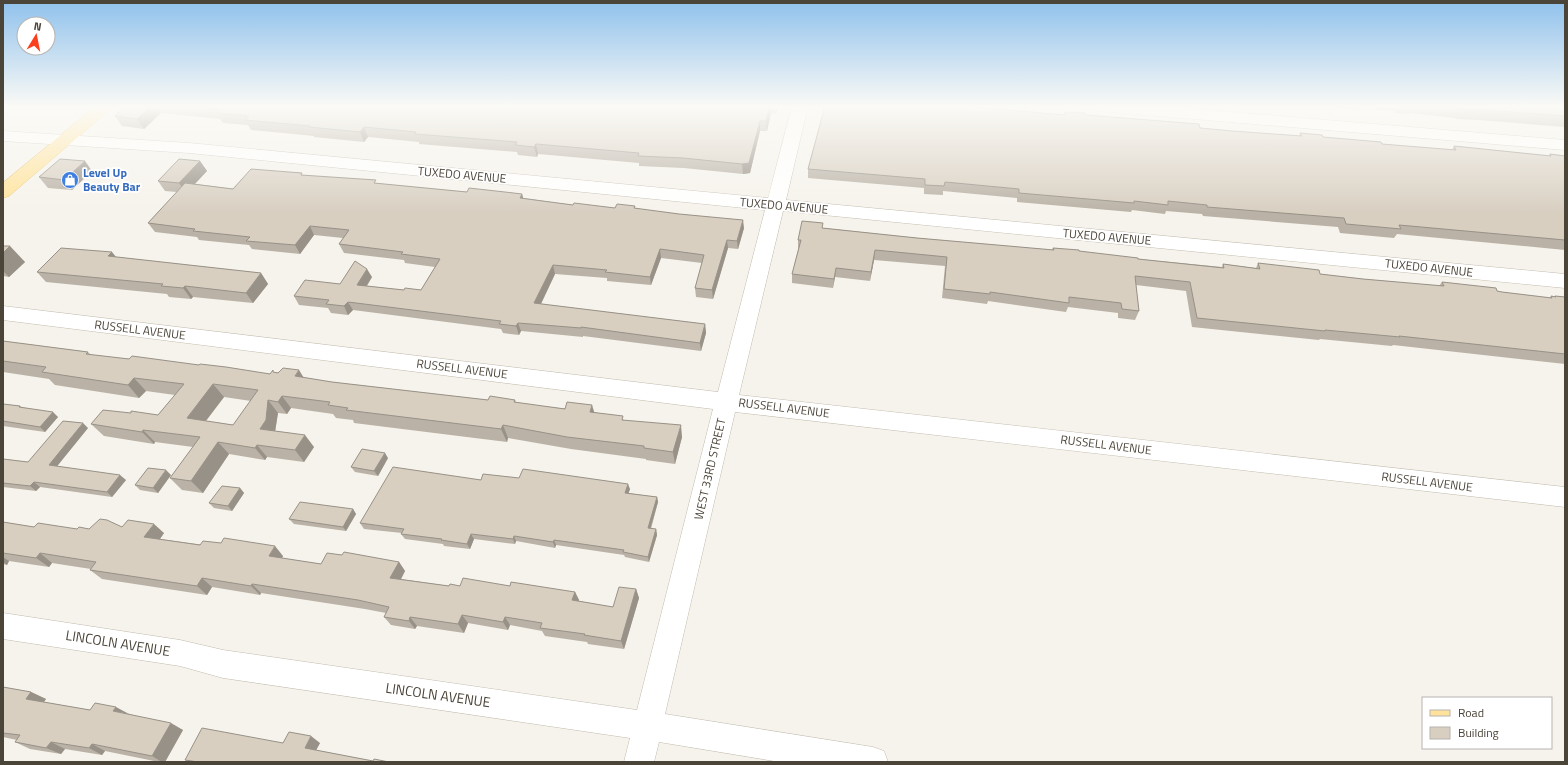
<svg xmlns="http://www.w3.org/2000/svg" width="1568" height="765" viewBox="0 0 1568 765" font-family="'Titillium Web',sans-serif">
  <style>
    .lines { fill: none; stroke-linecap: round; stroke-linejoin: round }
    .minor-casing { stroke: #c2bbae; stroke-width: 1 }
    .major-casing { stroke: #e6c16a; stroke-width: 1 }
    .minor { fill: #fff; fill-rule: evenodd }
    .major { fill: #ffe39c; fill-rule: evenodd }
    .wall { fill: #bab2a6; fill-rule: evenodd }
    .shaded-wall { fill: #979187 }
    .building { fill: #d8cfc1; stroke: #979187; fill-rule: evenodd }
    .labels { text-anchor: middle; stroke-width: 3.5; stroke-linejoin: round; paint-order: stroke }
    .shop-label { font-size: 12px; font-weight: bold; fill: #366cbe; stroke: #fff; text-anchor: start }
    .street-label { font-size: 12px; fill: #4b4439; stroke: #fff }
    .near-street-label { font-size: 14px; fill: #4b4439; stroke: #fff }
  </style>
  <rect width="100%" height="100%" fill="#f6f3ec"/>
  <g class="lines">
    <!-- minor casing -->
    <g class="minor-casing">
      <g id="minor">
        <path d="M 792,106 L 808,106 L 786,200 L 1565,274 L 1565,288 L 783,211 L 739,395 L 1565,487 L 1565,507 L 735,412 L 665,714 L 873,747 L 884,751 L 888,762 L 780,762 L 659,742 L 654,762 L 624,762 L 630,738 L 223,678 L 180,666 L 3,639 L 3,613 L 180,640 L 223,650 L 637,710 L 713,409 L 3,320 L 3,306 L 718,392 L 765,210 L 189,153 L 3,141 L 3,131 L 189,143 L 768,198 Z"/>
        <path d="M 1090,106 L 1160,106 L 1565,140 L 1565,150 L 1098,111 L 1092,109 Z"/>
      </g>
    </g>
    <!-- major casing -->
    <g class="major-casing">
      <path id="major" d="M 96,106 L 114,106 L 9,196 L 3,198 L 3,183 Z"/>
    </g>
    <!-- minor -->
    <use href="#minor" class="minor"/>
    <!-- major -->
    <use href="#major" class="major"/>
  </g>
  <!-- wall -->
  <g class="wall">
    <path d="M 126,106 L 778,106 L 776,114 L 771,113 L 767,131 L 760,131 L 750,173 L 743,174 L 684,168 L 639,166 L 639,163 L 538,154 L 537,157 L 518,155 L 517,152 L 419,144 L 419,142 L 368,137 L 364,142 L 314,137 L 314,136 L 251,130 L 248,125 L 223,123 L 220,119 L 161,113 L 144,129 L 122,126 L 115,116 Z"/>
    <path d="M 1335,106 L 1360,106 L 1358,110 L 1336,108 Z"/>
    <path d="M 1375,106 L 1565,106 L 1565,127 L 1479,120 L 1456,119 L 1455,118 L 1410,113 L 1409,114 L 1395,113 L 1394,111 L 1376,110 Z"/>
    <path d="M 1065,112 L 1086,115 L 1232,131 L 1299,136 L 1300,133 L 1323,137 L 1382,144 L 1452,150 L 1454,146 L 1549,156 L 1550,154 L 1565,156 L 1565,250 L 1397,234 L 1394,238 L 1340,233 L 1338,227 L 1203,216 L 1202,214 L 1166,211 L 1165,214 L 1132,210 L 1131,212 L 1017,202 L 1017,198 L 943,191 L 943,195 L 924,194 L 924,188 L 808,178 L 808,169 L 1064,115 Z"/>
    <path d="M 200,161 L 207,171 L 195,184 L 233,189 L 303,175 L 378,184 L 467,192 L 522,194 L 523,198 L 573,205 L 615,208 L 635,206 L 635,208 L 744,228 L 738,249 L 728,248 L 713,299 L 696,297 L 695,288 L 702,263 L 661,258 L 651,285 L 607,281 L 607,278 L 555,274 L 541,304 L 705,324 L 706,333 L 701,351 L 583,336 L 583,337 L 521,331 L 519,335 L 503,333 L 501,329 L 353,310 L 348,315 L 331,313 L 328,308 L 299,305 L 294,296 L 340,284 L 372,277 L 367,286 L 404,290 L 421,290 L 435,267 L 405,263 L 404,260 L 344,253 L 339,244 L 343,238 L 314,235 L 300,254 L 252,249 L 249,245 L 199,240 L 197,237 L 155,232 L 148,223 L 177,192 L 165,191 L 158,181 Z"/>
    <path d="M 92,171 L 72,190 L 48,188 L 39,177 Z"/>
    <path d="M 823,228 L 917,238 L 1052,250 L 1053,248 L 1138,259 L 1222,267 L 1223,264 L 1256,268 L 1258,263 L 1320,274 L 1363,279 L 1439,286 L 1442,282 L 1502,292 L 1550,298 L 1551,296 L 1554,297 L 1555,296 L 1565,297 L 1565,364 L 1393,345 L 1392,346 L 1320,339 L 1319,340 L 1192,327 L 1186,291 L 1136,285 L 1139,311 L 1135,320 L 1118,318 L 1118,313 L 1068,307 L 1066,312 L 988,301 L 987,304 L 942,298 L 945,266 L 874,260 L 870,281 L 835,277 L 833,288 L 792,283 L 792,274 L 798,250 L 798,240 Z"/>
    <path d="M 3,246 L 25,262 L 9,277 L 3,276 Z"/>
    <path d="M 117,257 L 261,273 L 268,284 L 253,303 L 193,297 L 191,299 L 169,297 L 167,294 L 46,282 L 37,272 Z"/>
    <path d="M 3,341 L 88,352 L 91,355 L 129,359 L 199,365 L 270,374 L 275,372 L 304,378 L 332,382 L 488,400 L 515,400 L 516,403 L 594,412 L 624,420 L 682,437 L 675,464 L 646,460 L 646,459 L 571,449 L 508,438 L 507,442 L 354,423 L 353,420 L 336,418 L 333,414 L 291,408 L 287,414 L 278,413 L 275,431 L 314,447 L 304,462 L 267,457 L 265,460 L 229,454 L 203,493 L 182,490 L 170,478 L 193,447 L 155,442 L 154,444 L 104,436 L 91,424 L 131,413 L 158,415 L 175,395 L 146,391 L 139,398 L 55,385 L 49,379 L 3,372 ZM 224,397 L 251,401 L 233,425 L 206,421 Z"/>
    <path d="M 3,404 L 20,406 L 22,407 L 58,417 L 45,432 L 3,426 Z"/>
    <path d="M 88,428 L 57,466 L 126,480 L 112,497 L 40,487 L 36,491 L 3,487 L 3,459 L 28,462 Z"/>
    <path d="M 388,458 L 378,476 L 355,472 L 351,467 Z"/>
    <path d="M 171,475 L 158,493 L 140,490 L 135,485 Z"/>
    <path d="M 519,478 L 630,489 L 628,493 L 657,497 L 658,502 L 651,529 L 656,529 L 657,535 L 649,562 L 625,557 L 624,555 L 556,545 L 555,548 L 516,541 L 515,544 L 474,539 L 470,549 L 444,546 L 443,544 L 405,539 L 401,534 L 402,533 L 364,529 L 360,523 L 481,480 Z"/>
    <path d="M 240,488 L 244,493 L 232,511 L 214,508 L 209,503 Z"/>
    <path d="M 353,509 L 356,514 L 346,531 L 294,524 L 289,519 Z"/>
    <path d="M 3,522 L 34,527 L 77,529 L 89,529 L 122,527 L 164,533 L 160,539 L 283,556 L 282,558 L 321,564 L 399,562 L 405,571 L 401,579 L 449,586 L 510,586 L 575,592 L 579,600 L 579,601 L 613,607 L 636,589 L 639,598 L 624,649 L 588,644 L 587,642 L 545,636 L 542,631 L 510,625 L 508,630 L 468,623 L 464,633 L 417,626 L 415,629 L 391,625 L 384,617 L 386,613 L 365,609 L 261,593 L 260,595 L 212,587 L 207,595 L 102,579 L 90,570 L 91,569 L 52,563 L 49,567 L 9,561 L 7,565 L 3,564 Z"/>
    <path d="M 3,687 L 31,692 L 46,699 L 44,702 L 90,710 L 129,714 L 183,730 L 165,762 L 159,762 L 105,751 L 102,755 L 65,749 L 61,754 L 30,749 L 15,742 L 17,740 L 3,737 Z"/>
    <path d="M 283,743 L 320,743 L 316,750 L 373,761 L 389,762 L 189,762 L 185,760 Z"/>
  </g>
  <!-- shaded-wall -->
  <g class="shaded-wall">
    <path d="M 151,106 L 157,106 L 161,113 L 144,129 L 137,119 Z"/>
    <path d="M 770,106 L 771,106 L 771,113 L 767,131 L 766,121 Z"/>
    <path d="M 776,106 L 778,106 L 776,114 Z"/>
    <path d="M 760,121 L 760,131 L 750,173 L 743,174 L 742,164 Z"/>
    <path d="M 364,127 L 368,137 L 364,142 L 360,132 Z"/>
    <path d="M 536,144 L 538,154 L 537,157 L 534,147 Z"/>
    <path d="M 85,161 L 92,171 L 72,190 L 64,180 Z"/>
    <path d="M 200,161 L 207,171 L 186,193 L 179,183 Z"/>
    <path d="M 522,194 L 525,203 L 520,198 Z"/>
    <path d="M 743,220 L 744,228 L 738,249 L 737,241 Z"/>
    <path d="M 310,226 L 314,235 L 300,254 L 295,245 Z"/>
    <path d="M 727,240 L 728,248 L 713,299 L 712,290 Z"/>
    <path d="M 10,246 L 25,262 L 9,277 L 3,271 L 3,253 Z"/>
    <path d="M 660,249 L 661,258 L 651,285 L 650,277 Z"/>
    <path d="M 875,250 L 874,260 L 870,281 L 871,272 Z"/>
    <path d="M 112,252 L 121,263 L 108,256 Z"/>
    <path d="M 553,265 L 555,274 L 537,312 L 534,303 Z"/>
    <path d="M 836,268 L 835,277 L 833,288 L 834,279 Z"/>
    <path d="M 367,269 L 372,277 L 362,293 L 357,285 Z"/>
    <path d="M 261,273 L 268,284 L 253,303 L 246,293 Z"/>
    <path d="M 185,286 L 193,297 L 191,299 L 183,288 Z"/>
    <path d="M 348,302 L 353,310 L 348,315 L 344,306 Z"/>
    <path d="M 518,323 L 521,331 L 519,335 L 516,326 Z"/>
    <path d="M 705,324 L 706,333 L 701,351 L 700,343 Z"/>
    <path d="M 299,370 L 307,383 L 295,376 Z"/>
    <path d="M 134,378 L 146,391 L 139,398 L 128,385 Z"/>
    <path d="M 213,384 L 224,397 L 198,431 L 187,418 Z"/>
    <path d="M 282,396 L 291,408 L 287,414 L 278,402 Z"/>
    <path d="M 268,400 L 278,413 L 275,432 L 260,429 Z"/>
    <path d="M 592,405 L 596,418 L 590,412 Z"/>
    <path d="M 53,412 L 58,417 L 45,432 L 40,427 Z"/>
    <path d="M 83,423 L 88,428 L 54,470 L 49,465 Z"/>
    <path d="M 503,425 L 508,438 L 507,442 L 501,429 Z"/>
    <path d="M 681,425 L 682,437 L 675,464 L 673,452 Z"/>
    <path d="M 143,430 L 155,442 L 154,444 L 142,432 Z"/>
    <path d="M 305,435 L 314,447 L 304,462 L 295,450 Z"/>
    <path d="M 218,442 L 229,454 L 203,493 L 191,481 Z"/>
    <path d="M 257,445 L 267,457 L 265,460 L 255,448 Z"/>
    <path d="M 385,453 L 388,458 L 378,476 L 374,471 Z"/>
    <path d="M 166,470 L 171,475 L 158,493 L 153,488 Z"/>
    <path d="M 120,475 L 126,480 L 112,497 L 107,492 Z"/>
    <path d="M 34,482 L 40,487 L 36,491 L 30,486 Z"/>
    <path d="M 628,484 L 630,489 L 627,498 L 625,493 Z"/>
    <path d="M 240,488 L 244,493 L 232,511 L 228,506 Z"/>
    <path d="M 657,497 L 658,502 L 649,533 L 648,528 Z"/>
    <path d="M 353,509 L 356,514 L 346,531 L 343,527 Z"/>
    <path d="M 154,524 L 164,533 L 155,546 L 144,537 Z"/>
    <path d="M 656,529 L 657,535 L 649,562 L 648,557 Z"/>
    <path d="M 471,534 L 474,539 L 470,549 L 467,544 Z"/>
    <path d="M 514,536 L 516,541 L 515,544 L 513,539 Z"/>
    <path d="M 554,540 L 556,545 L 555,548 L 553,542 Z"/>
    <path d="M 275,546 L 283,556 L 278,565 L 269,556 Z"/>
    <path d="M 40,553 L 52,563 L 49,567 L 36,558 Z"/>
    <path d="M 3,557 L 9,561 L 7,565 L 3,562 Z"/>
    <path d="M 399,562 L 405,571 L 397,587 L 390,578 Z"/>
    <path d="M 202,578 L 212,587 L 207,595 L 197,586 Z"/>
    <path d="M 252,584 L 261,593 L 260,595 L 251,586 Z"/>
    <path d="M 636,589 L 639,598 L 624,649 L 621,641 Z"/>
    <path d="M 575,592 L 579,600 L 576,609 L 572,600 Z"/>
    <path d="M 462,615 L 468,623 L 464,633 L 458,624 Z"/>
    <path d="M 410,617 L 417,626 L 415,629 L 409,621 Z"/>
    <path d="M 505,617 L 510,625 L 508,630 L 503,622 Z"/>
    <path d="M 31,692 L 46,699 L 40,707 L 26,699 Z"/>
    <path d="M 116,707 L 129,714 L 113,711 Z"/>
    <path d="M 171,723 L 183,730 L 165,762 L 162,762 L 152,756 Z"/>
    <path d="M 311,736 L 320,743 L 314,754 L 305,748 Z"/>
    <path d="M 51,742 L 65,749 L 61,754 L 46,748 Z"/>
    <path d="M 92,744 L 105,751 L 102,755 L 89,748 Z"/>
  </g>
  <!-- building -->
  <g class="building">
    <path d="M 126,106 L 151,106 L 137,119 L 115,116 Z"/>
    <path d="M 193,106 L 770,106 L 766,121 L 760,121 L 749,163 L 742,164 L 683,158 L 638,156 L 639,153 L 536,144 L 534,147 L 515,145 L 517,142 L 415,134 L 416,132 L 364,127 L 360,132 L 309,127 L 310,126 L 245,120 L 249,116 L 217,113 L 221,109 Z"/>
    <path d="M 825,106 L 963,106 L 1065,115 L 1065,112 L 1085,113 L 1086,115 L 1199,124 L 1200,128 L 1232,131 L 1302,136 L 1300,133 L 1322,135 L 1323,137 L 1381,142 L 1382,144 L 1456,150 L 1454,146 L 1551,156 L 1550,154 L 1565,156 L 1565,240 L 1399,225 L 1401,229 L 1346,224 L 1344,218 L 1207,207 L 1207,205 L 1168,201 L 1168,205 L 1134,201 L 1134,203 L 1019,193 L 1019,189 L 945,182 L 944,186 L 925,185 L 925,179 L 808,169 Z"/>
    <path d="M 1445,106 L 1565,106 L 1565,116 L 1485,110 L 1463,110 L 1462,108 Z"/>
    <path d="M 60,159 L 85,161 L 64,180 L 39,177 Z"/>
    <path d="M 179,159 L 200,161 L 179,183 L 158,181 Z"/>
    <path d="M 251,169 L 302,173 L 301,175 L 376,180 L 374,183 L 467,192 L 469,188 L 505,192 L 522,194 L 520,198 L 573,205 L 574,203 L 615,208 L 617,204 L 635,206 L 634,208 L 679,214 L 743,220 L 737,241 L 727,240 L 712,290 L 695,288 L 704,255 L 660,249 L 650,277 L 605,272 L 607,270 L 553,265 L 534,303 L 705,324 L 700,343 L 581,327 L 581,328 L 518,323 L 516,326 L 499,324 L 501,321 L 348,302 L 344,306 L 326,304 L 329,300 L 294,296 L 305,280 L 340,284 L 355,261 L 367,269 L 357,285 L 404,290 L 405,288 L 421,290 L 440,259 L 401,254 L 403,252 L 339,244 L 349,230 L 310,226 L 295,245 L 246,241 L 250,237 L 193,231 L 195,229 L 148,223 L 185,183 L 233,189 Z"/>
    <path d="M 802,221 L 823,223 L 822,228 L 917,238 L 1054,250 L 1053,248 L 1079,250 L 1079,251 L 1138,258 L 1138,259 L 1224,268 L 1223,264 L 1260,269 L 1258,263 L 1319,270 L 1320,274 L 1363,279 L 1444,286 L 1442,282 L 1496,288 L 1497,291 L 1502,292 L 1552,298 L 1551,296 L 1556,297 L 1555,296 L 1565,297 L 1565,354 L 1399,336 L 1400,337 L 1325,330 L 1325,331 L 1197,318 L 1190,282 L 1135,276 L 1139,311 L 1122,309 L 1121,303 L 1069,297 L 1069,303 L 990,292 L 990,294 L 944,289 L 947,257 L 875,250 L 871,272 L 836,268 L 834,279 L 792,274 L 801,240 L 798,240 Z"/>
    <path d="M 3,246 L 10,246 L 3,253 Z"/>
    <path d="M 61,248 L 112,252 L 108,256 L 261,273 L 246,293 L 185,286 L 183,288 L 161,286 L 163,284 L 37,272 Z"/>
    <path d="M 3,341 L 88,352 L 86,354 L 129,359 L 132,356 L 199,365 L 200,364 L 226,367 L 270,374 L 273,370 L 273,372 L 278,373 L 283,368 L 299,370 L 295,376 L 332,382 L 488,400 L 490,396 L 515,400 L 514,402 L 565,409 L 567,402 L 592,405 L 590,412 L 623,416 L 622,420 L 681,425 L 673,452 L 644,448 L 644,446 L 567,437 L 503,425 L 501,429 L 346,410 L 348,408 L 328,405 L 330,402 L 282,396 L 278,402 L 268,400 L 266,420 L 260,429 L 305,435 L 295,450 L 257,445 L 255,448 L 218,442 L 191,481 L 170,478 L 200,437 L 143,430 L 142,432 L 91,424 L 103,410 L 131,413 L 131,411 L 158,415 L 184,384 L 134,378 L 128,385 L 42,372 L 46,367 L 3,361 ZM 213,384 L 258,390 L 233,425 L 187,418 Z"/>
    <path d="M 3,404 L 20,406 L 19,407 L 53,412 L 40,427 L 3,421 Z"/>
    <path d="M 63,421 L 83,423 L 49,465 L 120,475 L 107,492 L 34,482 L 30,486 L 3,483 L 3,459 L 28,462 Z"/>
    <path d="M 362,449 L 385,453 L 374,471 L 351,467 Z"/>
    <path d="M 393,467 L 481,480 L 483,474 L 519,478 L 523,469 L 628,484 L 625,493 L 657,497 L 648,528 L 656,529 L 648,557 L 623,552 L 624,550 L 554,540 L 553,542 L 514,536 L 513,539 L 471,534 L 467,544 L 441,540 L 442,539 L 401,534 L 404,529 L 360,523 Z"/>
    <path d="M 148,468 L 166,470 L 153,488 L 135,485 Z"/>
    <path d="M 222,486 L 240,488 L 228,506 L 209,503 Z"/>
    <path d="M 300,502 L 353,509 L 343,527 L 289,519 Z"/>
    <path d="M 100,519 L 107,520 L 122,527 L 128,520 L 154,524 L 144,537 L 200,545 L 203,541 L 221,543 L 224,538 L 275,546 L 269,556 L 321,564 L 327,553 L 342,555 L 344,552 L 399,562 L 390,578 L 449,586 L 450,584 L 460,586 L 463,578 L 510,586 L 511,582 L 575,592 L 572,600 L 613,607 L 619,587 L 636,589 L 621,641 L 584,635 L 585,634 L 540,628 L 542,623 L 505,617 L 503,622 L 462,615 L 458,624 L 410,617 L 409,621 L 384,617 L 389,607 L 358,600 L 252,584 L 251,586 L 202,578 L 197,586 L 90,570 L 96,562 L 40,553 L 36,558 L 3,553 L 3,522 L 34,527 L 38,523 L 77,529 L 79,527 L 89,529 Z"/>
    <path d="M 3,687 L 31,692 L 26,699 L 90,710 L 95,703 L 116,707 L 113,711 L 171,723 L 152,756 L 92,744 L 89,748 L 51,742 L 46,748 L 15,742 L 20,735 L 3,733 Z"/>
    <path d="M 202,728 L 283,743 L 289,732 L 311,736 L 305,748 L 373,761 L 374,759 L 389,762 L 198,762 L 185,760 Z"/>
  </g>
  <!-- sky -->
  <linearGradient id="sky" x2="0" y2="1"><stop stop-color="#8fc1ec"/><stop offset="0.5" stop-color="#fbfaf6"/><stop offset="1" stop-color="#fbfaf6" stop-opacity="0"/></linearGradient>
  <rect width="1568" height="213" fill="url(#sky)"/>
  <!-- icons -->
  <defs>
    <g id="shop-disc" transform="scale(0.9)"><circle r="9.5" fill="#3f7fe0" stroke="#fff"/><path d="M-5-2.5h2.3a2.7 3.5 0 0 1 5.4 0H5L5.5 6h-11ZM-1.5-2.5h3a1.5 2.3 0 0 0-3 0Z" fill="#fff"/></g>
  </defs>
  <g fill-rule="evenodd">
    <use href="#shop-disc" x="70" y="180"/>
  </g>
  <g class="labels">
    <!-- shop labels -->
    <g class="shop-label">
      <text x="83" y="177">Level Up<tspan x="83" dy="14">Beauty Bar</tspan></text>
    </g>
    <!-- street labels -->
    <g class="street-label">
      <text transform="translate(462 175) rotate(5)" y="4">TUXEDO AVENUE</text>
      <text transform="translate(784 206) rotate(5)" y="4">TUXEDO AVENUE</text>
      <text transform="translate(1107 237) rotate(5)" y="4">TUXEDO AVENUE</text>
      <text transform="translate(1429 268) rotate(6)" y="4">TUXEDO AVENUE</text>
      <text transform="translate(140 330) rotate(7)" y="4">RUSSELL AVENUE</text>
      <text transform="translate(462 369) rotate(7)" y="4">RUSSELL AVENUE</text>
      <text transform="translate(784 408) rotate(7)" y="4">RUSSELL AVENUE</text>
      <text transform="translate(1106 445) rotate(7)" y="4">RUSSELL AVENUE</text>
      <text transform="translate(710 469) rotate(-77)" y="4">WEST 33RD STREET</text>
      <text transform="translate(1427 482) rotate(7)" y="4">RUSSELL AVENUE</text>
    </g>
    <!-- near-street labels -->
    <g class="near-street-label">
      <text transform="translate(118 643) rotate(9)" y="5">LINCOLN AVENUE</text>
      <text transform="translate(438 695) rotate(8)" y="5">LINCOLN AVENUE</text>
    </g>
  </g>
  <!-- border -->
  <rect width="1568" height="765" fill="none" stroke="#4b4439" stroke-width="8"/>
  <!-- legend -->
  <rect x="1422" y="697" width="130" height="52" fill="#ffffff" stroke="#b7b4b0"/>
  <rect x="1430" y="710" width="20" height="6" fill="#ffe39c" stroke="#b7b4b0"/>
  <text x="1458" y="717" font-size="12" fill="#4b4439">Road</text>
  <rect x="1430" y="727" width="20" height="12" fill="#d8cfc1" stroke="#b7b4b0"/>
  <text x="1458" y="737" font-size="12" fill="#4b4439">Building</text>
  <!-- north arrow -->
  <g transform="translate(36 36) rotate(10)"><circle r="19" fill="#ffffff" stroke="#b7b4b0"/>
  <path d="M0-3L7 15L0 10L-7 15Z" fill="#fc3f1d"/>
  <text y="-6" font-size="11" font-weight="bold" text-anchor="middle" fill="#4b4439">N</text>
  </g>
</svg>
